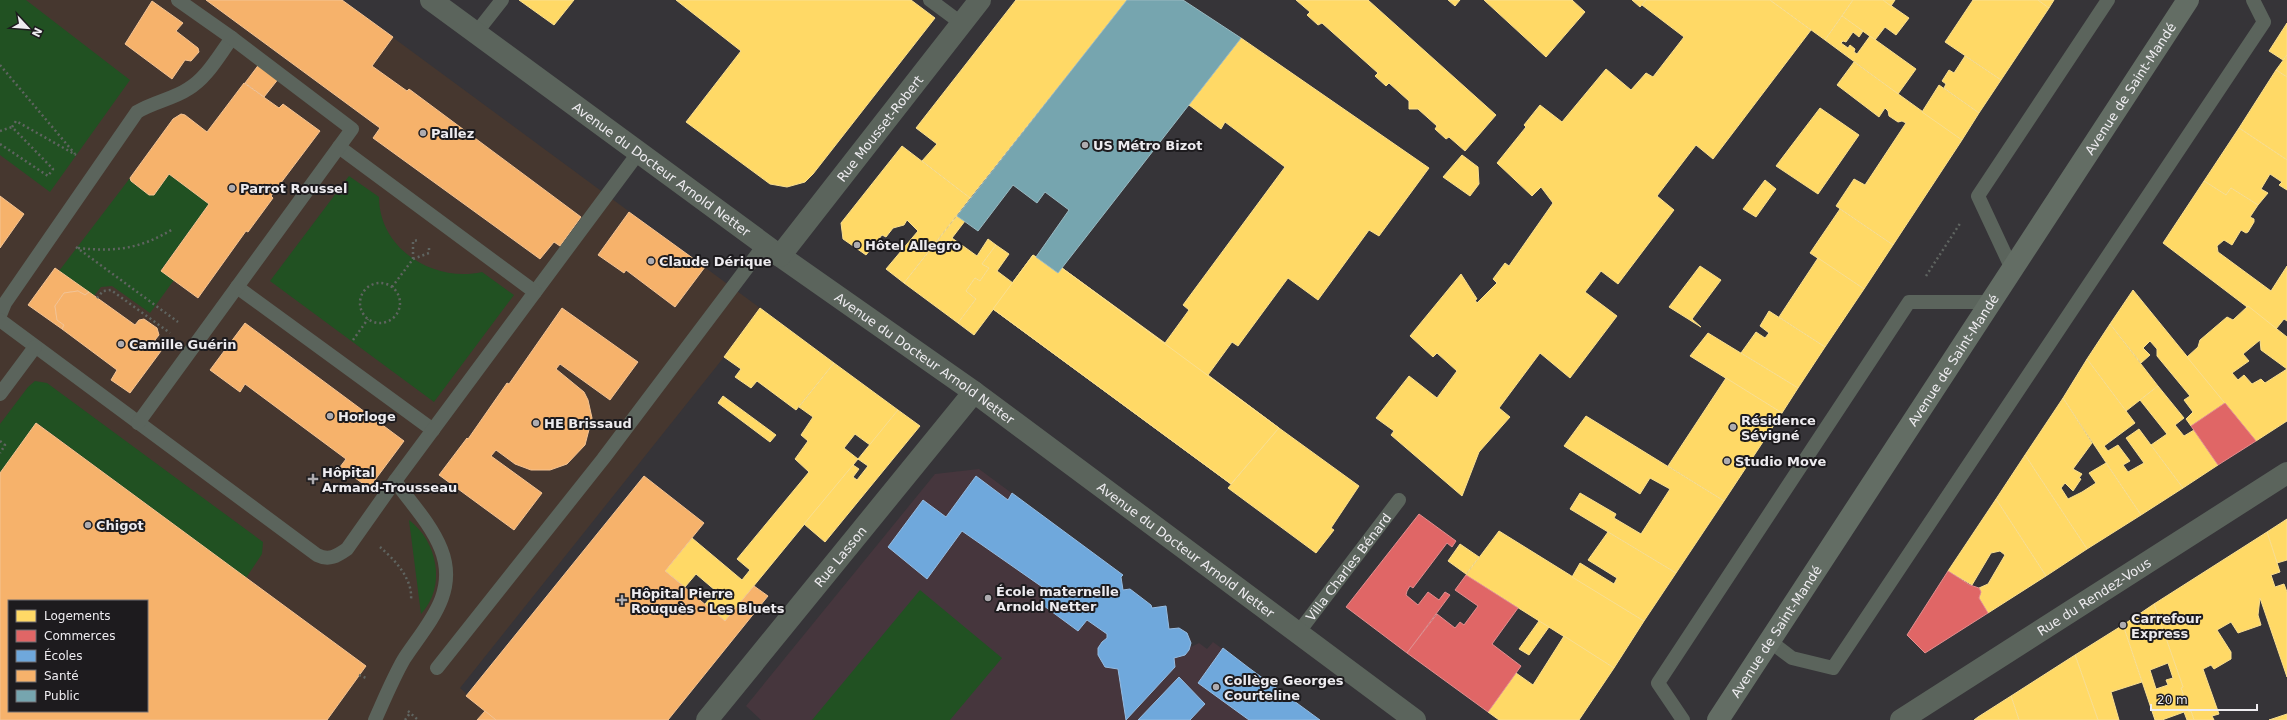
<svg xmlns="http://www.w3.org/2000/svg" width="2287" height="720" viewBox="0 0 2287 720" font-family="'DejaVu Sans',sans-serif">
  <style>
    .education { fill: #46363d }
    .medical { fill: #46372f; fill-rule: evenodd }
    .green { fill: #215122 }
    .homes { fill: #ffd966; stroke: #fadf8f; fill-rule: evenodd }
    .shops { fill: #e06666; stroke: #e48e8f }
    .schools { fill: #6fa8dc; stroke: #95bce2 }
    .health { fill: #f6b26b; stroke: #f4c393; fill-rule: evenodd }
    .public { fill: #76a5af; stroke: #9abac2 }
    .lines { fill: none; stroke-linecap: round; stroke-linejoin: round }
    .path { stroke: #5f6460; stroke-width: 2.5; stroke-dasharray: 2 3; stroke-linecap: butt }
    .lane { stroke: #5b645c; stroke-width: 14 }
    .street { stroke: #5b645c; stroke-width: 22 }
    .secondary { stroke: #636d64; stroke-width: 22 }
    .poi-dot { fill: #aeacb0; stroke: #1d1b1e; stroke-width: 1.5 }
    .labels { text-anchor: middle; stroke-width: 4; stroke-linejoin: round; paint-order: stroke }
    .street-label { font-size: 13px; fill: #eeecf0; stroke: #1d1b1e }
    .poi-label { font-size: 13px; font-weight: bold; fill: #eeecf0; stroke: #1d1b1e; text-anchor: start }
  </style>
  <rect width="100%" height="100%" fill="#363438"/>
  <!-- education -->
  <path class="education" d="M 979,469 L 1123,575 L 1121,577 L 1123,590 L 1130,589 L 1151,605 L 1152,608 L 1166,606 L 1169,629 L 1179,628 L 1185,631 L 1191,640 L 1191,647 L 1199,643 L 1207,649 L 1213,642 L 1320,720 L 761,720 L 746,706 L 935,474 Z"/>
  <!-- medical -->
  <path class="medical" d="M 0,0 L 342,0 L 760,308 L 724,357 L 460,688 L 496,720 L 0,720 ZM 9,601 L 147,601 L 147,711 L 9,711 Z"/>
  <!-- green -->
  <g class="green">
    <path d="M 0,0 L 26,0 L 130,80 L 50,192 L 0,155 Z"/>
    <path d="M 169,174 L 209,204 L 161,270 L 174,280 L 150,313 L 112,286 L 101,287 L 94,296 L 59,271 L 130,178 L 131,181 L 149,195 L 154,195 Z"/>
    <path d="M 349,176 L 379,197 C 379,250 435,283 482,272 L 514,295 L 434,402 L 270,281 Z"/>
    <path d="M 35,381 L 47,383 L 263,542 L 262,554 L 246,578 L 37,423 L 0,473 L 0,424 L 28,387 Z"/>
    <path d="M 409,520 C 437,541 447,586 421,614 Z"/>
    <path d="M 920,590 L 1002,658 L 950,720 L 812,720 Z"/>
  </g>
  <!-- homes -->
  <g class="homes">
    <path d="M 519,0 L 574,0 L 554,25 Z"/>
    <path d="M 676,0 L 911,0 L 935,18 L 813,174 L 805,182 L 787,187 L 770,184 L 686,122 L 741,51 Z"/>
    <path d="M 1016,0 L 1127,0 L 970,198 L 922,161 L 937,144 L 916,128 Z"/>
    <path d="M 1296,0 L 1368,0 L 1496,115 L 1465,151 L 1449,137 L 1446,139 L 1435,129 L 1437,126 L 1418,109 L 1409,109 L 1409,101 L 1389,83 L 1386,86 L 1375,76 L 1378,73 L 1322,23 L 1318,25 L 1307,15 L 1310,12 Z"/>
    <path d="M 1448,0 L 1460,0 L 1455,6 Z"/>
    <path d="M 1484,0 L 1572,0 L 1585,12 L 1546,57 Z"/>
    <path d="M 1632,0 L 1646,0 L 1640,7 Z"/>
    <path d="M 1646,0 L 1770,0 L 1811,30 L 1713,159 L 1696,145 L 1657,196 L 1674,210 L 1618,284 L 1601,271 L 1585,292 L 1617,316 L 1570,378 L 1540,353 L 1499,408 L 1510,417 L 1479,452 L 1462,496 L 1391,435 L 1394,431 L 1376,418 L 1409,376 L 1437,398 L 1457,371 L 1437,353 L 1433,357 L 1410,336 L 1461,274 L 1477,299 L 1475,300 L 1477,303 L 1497,283 L 1493,279 L 1505,263 L 1509,266 L 1553,203 L 1541,187 L 1532,196 L 1497,163 L 1526,127 L 1524,125 L 1540,105 L 1562,122 L 1606,69 L 1631,90 L 1646,73 L 1653,77 L 1684,37 L 1642,5 Z"/>
    <path d="M 1770,0 L 1853,0 L 1825,40 Z"/>
    <path d="M 1853,0 L 1883,0 L 1909,18 L 1896,35 L 1885,27 L 1875,40 L 1842,16 Z"/>
    <path d="M 1883,0 L 1895,0 L 1891,6 Z"/>
    <path d="M 1973,0 L 2038,0 L 2049,8 L 2001,80 L 1945,42 Z"/>
    <path d="M 2038,0 L 2054,0 L 2049,8 Z"/>
    <path d="M 1842,16 L 1863,31 L 1859,37 L 1853,32 L 1846,42 L 1843,41 L 1841,43 L 1848,48 L 1850,45 L 1855,49 L 1854,52 L 1857,54 L 1870,36 L 1916,69 L 1898,94 L 1825,40 Z"/>
    <path d="M 2287,23 L 2287,55 L 2283,60 L 2269,51 Z"/>
    <path d="M 1241,38 L 1429,168 L 1379,236 L 1369,230 L 1318,300 L 1288,278 L 1238,346 L 1232,342 L 1208,375 L 1279,428 L 1231,484 L 993,309 L 1033,255 L 1058,273 L 1062,268 L 1165,343 L 1189,310 L 1183,305 L 1285,167 L 1225,122 L 1221,129 L 1189,105 Z"/>
    <path d="M 2287,55 L 2287,77 L 2276,70 Z"/>
    <path d="M 1965,56 L 2001,80 L 1979,113 L 1944,88 L 1946,84 L 1942,81 L 1949,70 L 1954,73 Z"/>
    <path d="M 1854,62 L 1962,140 L 1893,245 L 1836,206 L 1854,179 L 1865,185 L 1906,123 L 1902,121 L 1898,122 L 1889,116 L 1888,111 L 1885,108 L 1879,117 L 1837,85 Z"/>
    <path d="M 2276,70 L 2287,77 L 2287,160 L 2239,128 Z"/>
    <path d="M 1939,85 L 1979,113 L 1962,140 L 1922,112 Z"/>
    <path d="M 1820,108 L 1859,135 L 1818,194 L 1776,166 Z"/>
    <path d="M 2239,128 L 2287,160 L 2287,190 L 2279,185 L 2282,182 L 2270,174 L 2261,189 L 2268,193 L 2258,205 L 2231,188 L 2226,195 L 2204,181 Z"/>
    <path d="M 902,146 L 970,198 L 904,283 L 886,269 L 918,231 L 907,220 L 904,225 L 893,228 L 886,237 L 882,235 L 866,255 L 843,239 L 841,223 Z"/>
    <path d="M 1462,155 L 1478,167 L 1479,184 L 1470,196 L 1443,177 Z"/>
    <path d="M 1765,180 L 1776,189 L 1756,217 L 1743,209 Z"/>
    <path d="M 2204,181 L 2226,195 L 2231,188 L 2258,205 L 2250,217 L 2254,219 L 2254,222 L 2248,232 L 2246,233 L 2241,230 L 2232,245 L 2224,240 L 2217,246 L 2218,252 L 2271,291 L 2287,266 L 2287,321 L 2284,319 L 2276,329 L 2163,243 Z"/>
    <path d="M 1840,209 L 1893,245 L 1864,289 L 1810,253 Z"/>
    <path d="M 957,216 L 965,221 L 952,238 L 977,256 L 988,239 L 996,245 L 982,264 L 989,268 L 980,281 L 975,278 L 966,291 L 976,299 L 958,323 L 904,283 Z"/>
    <path d="M 996,245 L 1009,254 L 997,271 L 1013,283 L 974,335 L 958,323 L 976,299 L 966,291 L 975,278 L 980,281 L 989,268 L 982,264 Z"/>
    <path d="M 1033,255 L 1058,273 L 1062,268 L 1279,428 L 1231,484 L 993,309 Z"/>
    <path d="M 1818,258 L 1864,289 L 1825,347 L 1779,317 Z"/>
    <path d="M 1700,266 L 1721,280 L 1692,319 L 1701,327 L 1669,307 Z"/>
    <path d="M 2133,290 L 2225,403 L 2191,426 L 2186,419 L 2193,412 L 2184,400 L 2190,396 L 2157,356 L 2157,349 L 2150,341 L 2143,348 L 2150,355 L 2141,363 L 2110,324 Z"/>
    <path d="M 2248,306 L 2287,337 L 2287,421 L 2256,441 L 2187,357 L 2198,347 L 2200,340 L 2227,317 L 2233,320 ZM 2260,340 L 2261,350 L 2287,369 L 2265,383 L 2261,379 L 2252,384 L 2244,375 L 2238,380 L 2232,373 L 2249,361 L 2243,354 Z"/>
    <path d="M 760,308 L 834,363 L 796,410 L 757,381 L 751,388 L 735,377 L 741,369 L 724,357 Z"/>
    <path d="M 1769,311 L 1825,347 L 1798,388 L 1741,353 L 1756,332 L 1765,338 L 1769,333 L 1760,326 Z"/>
    <path d="M 2110,324 L 2158,386 L 2126,411 L 2087,359 Z"/>
    <path d="M 1708,333 L 1798,388 L 1782,413 L 1690,356 Z"/>
    <path d="M 2087,359 L 2135,423 L 2104,446 L 2108,451 L 2118,445 L 2130,461 L 2123,465 L 2128,472 L 2144,463 L 2126,438 L 2139,429 L 2183,488 L 2141,515 L 2063,398 Z"/>
    <path d="M 834,363 L 898,410 L 870,445 L 855,434 L 844,448 L 858,459 L 725,621 L 705,604 L 716,591 L 696,574 L 685,587 L 665,571 L 692,538 L 742,580 L 750,570 L 737,559 L 809,472 L 795,459 L 808,441 L 801,435 L 813,417 L 799,407 Z"/>
    <path d="M 1726,378 L 1782,413 L 1724,501 L 1668,466 Z"/>
    <path d="M 2158,386 L 2184,418 L 2175,425 L 2184,436 L 2194,430 L 2218,465 L 2183,488 L 2151,445 L 2167,434 L 2140,400 Z"/>
    <path d="M 723,396 L 776,435 L 770,442 L 718,403 Z"/>
    <path d="M 2063,398 L 2092,443 L 2073,469 L 2082,474 L 2079,478 L 2081,479 L 2073,491 L 2065,483 L 2061,488 L 2068,499 L 2082,492 L 2096,483 L 2089,473 L 2106,463 L 2141,515 L 2087,549 L 2025,455 Z"/>
    <path d="M 898,410 L 920,426 L 825,542 L 804,524 L 853,465 L 859,469 L 853,477 L 857,480 L 868,466 L 858,459 Z"/>
    <path d="M 1586,416 L 1724,501 L 1676,573 L 1570,509 L 1580,493 L 1616,514 L 1614,518 L 1641,534 L 1670,489 L 1650,478 L 1640,494 L 1564,446 Z"/>
    <path d="M 1279,428 L 1359,486 L 1331,528 L 1334,530 L 1316,553 L 1228,488 Z"/>
    <path d="M 2025,455 L 2087,549 L 2046,576 L 1996,499 Z"/>
    <path d="M 1996,499 L 2046,576 L 1988,613 L 1979,598 L 1981,592 L 1979,588 L 1988,584 L 2005,555 L 2000,551 L 1991,553 L 1972,585 L 1948,571 Z"/>
    <path d="M 2287,519 L 2287,560 L 2277,563 L 2267,532 Z"/>
    <path d="M 1499,531 L 1644,621 L 1614,668 L 1466,575 Z"/>
    <path d="M 1608,532 L 1676,573 L 1644,621 L 1572,577 L 1580,563 L 1614,584 L 1617,578 L 1588,560 Z"/>
    <path d="M 2267,532 L 2280,572 L 2271,575 L 2275,587 L 2284,584 L 2287,592 L 2287,677 L 2260,598 L 2258,615 L 2261,625 L 2238,633 L 2231,622 L 2217,630 L 2231,652 L 2231,659 L 2214,669 L 2211,665 L 2203,669 L 2219,714 L 2212,716 L 2214,720 L 2194,720 L 2191,711 L 2189,712 L 2181,688 L 2183,687 L 2154,604 Z"/>
    <path d="M 1460,544 L 1479,557 L 1466,574 L 1448,561 Z"/>
    <path d="M 2154,604 L 2183,687 L 2181,688 L 2189,712 L 2191,711 L 2194,720 L 2187,720 L 2184,712 L 2162,720 L 2155,720 L 2123,625 ZM 2168,663 L 2173,678 L 2166,680 L 2168,685 L 2156,689 L 2150,670 Z"/>
    <path d="M 1539,621 L 1549,627 L 1529,655 L 1519,649 Z"/>
    <path d="M 2123,625 L 2142,682 L 2111,692 L 2119,720 L 2098,720 L 2075,655 Z"/>
    <path d="M 1564,636 L 1614,668 L 1579,720 L 1499,720 L 1488,712 L 1516,673 L 1533,685 Z"/>
    <path d="M 2075,655 L 2098,720 L 2019,720 L 2011,696 Z"/>
    <path d="M 2011,696 L 2019,720 L 1974,720 L 1978,717 Z"/>
    <path d="M 2287,714 L 2287,720 L 2269,720 Z"/>
  </g>
  <!-- shops -->
  <g class="shops">
    <path d="M 2225,403 L 2256,441 L 2218,465 L 2191,426 Z"/>
    <path d="M 1419,514 L 1456,541 L 1452,547 L 1447,543 L 1413,588 L 1410,586 L 1407,591 L 1406,595 L 1418,605 L 1428,592 L 1439,600 L 1445,592 L 1450,595 L 1407,653 L 1346,607 Z"/>
    <path d="M 1948,571 L 1970,585 L 1979,588 L 1981,592 L 1979,598 L 1988,613 L 1925,653 L 1907,635 Z"/>
    <path d="M 1466,575 L 1518,608 L 1492,644 L 1521,666 L 1488,712 L 1407,653 L 1437,614 L 1455,628 L 1460,622 L 1464,625 L 1478,606 L 1455,590 Z"/>
  </g>
  <!-- schools -->
  <g class="schools">
    <path d="M 976,476 L 1008,500 L 1012,493 L 1123,575 L 1121,577 L 1123,590 L 1130,589 L 1151,605 L 1152,608 L 1166,606 L 1169,629 L 1179,628 L 1187,633 L 1191,643 L 1189,650 L 1185,655 L 1174,658 L 1175,667 L 1126,720 L 1118,669 L 1105,667 L 1098,655 L 1098,648 L 1102,642 L 1107,638 L 1107,634 L 1087,620 L 1078,631 L 1040,603 L 1048,591 L 962,531 L 927,579 L 888,547 L 923,500 L 946,517 Z"/>
    <path d="M 1223,648 L 1249,668 L 1320,720 L 1249,720 L 1198,683 Z"/>
    <path d="M 1179,677 L 1205,704 L 1190,720 L 1138,720 Z"/>
  </g>
  <!-- health -->
  <g class="health">
    <path d="M 206,0 L 342,0 L 393,37 L 372,66 L 407,91 L 409,89 L 581,217 L 560,246 L 554,242 L 540,259 L 373,138 L 380,128 Z"/>
    <path d="M 152,1 L 183,23 L 176,31 L 198,48 L 199,52 L 191,61 L 185,60 L 172,79 L 125,44 Z"/>
    <path d="M 260,63 L 279,78 L 264,97 L 245,83 Z"/>
    <path d="M 244,83 L 279,108 L 283,104 L 320,131 L 271,196 L 273,198 L 248,232 L 246,231 L 198,298 L 161,271 L 209,204 L 169,174 L 154,195 L 149,195 L 131,181 L 130,178 L 173,119 L 181,114 L 185,115 L 207,132 Z"/>
    <path d="M 0,196 L 24,214 L 0,248 Z"/>
    <path d="M 629,212 L 705,267 L 675,307 L 626,270 L 624,273 L 598,255 Z"/>
    <path d="M 55,268 L 89,292 L 85,295 L 78,291 L 64,293 L 55,306 L 57,320 L 64,325 L 62,329 L 28,305 Z"/>
    <path d="M 78,291 L 85,295 L 89,292 L 135,325 L 139,320 L 144,319 L 157,328 L 159,335 L 155,340 L 164,347 L 130,393 L 111,380 L 117,370 L 62,329 L 64,325 L 57,320 L 55,306 L 64,293 Z"/>
    <path d="M 562,308 L 638,362 L 610,400 L 560,364 L 556,369 L 584,392 L 588,400 L 592,418 L 585,445 L 567,464 L 550,470 L 531,470 L 515,464 L 496,450 L 491,456 L 542,493 L 514,530 L 439,475 L 467,438 L 468,439 L 507,383 L 509,384 Z"/>
    <path d="M 245,323 L 404,441 L 369,488 L 340,467 L 346,459 L 245,384 L 240,392 L 210,370 Z"/>
    <path d="M 36,423 L 366,666 L 327,720 L 0,720 L 0,473 ZM 9,601 L 147,601 L 147,711 L 9,711 Z"/>
    <path d="M 644,476 L 704,523 L 665,571 L 725,621 L 754,586 L 768,596 L 668,720 L 496,720 L 466,696 Z"/>
    <path d="M 485,711 L 496,720 L 477,720 Z"/>
  </g>
  <!-- public -->
  <path class="public" d="M 1127,0 L 1183,0 L 1241,38 L 1058,273 L 1036,257 L 1069,210 L 1045,192 L 1037,203 L 1013,185 L 978,231 L 957,216 Z"/>
  <g class="lines">
    <!-- path -->
    <g class="path">
      <path d="M 0,65 L 75,154"/>
      <path d="M 0,131 L 12,127"/>
      <path d="M 0,144 L 48,176 L 53,169 L 12,127 L 16,121 L 76,155"/>
      <path d="M 76,247 L 178,322"/>
      <path d="M 78,248 C 116,252 140,249 173,229"/>
      <path d="M 413,259 L 413,241 L 419,240"/>
      <path d="M 1926,276 L 1961,222"/>
      <circle cx="380" cy="303" r="20"/>
      <path d="M 392,287 L 413,259 L 429,253 L 429,246"/>
      <path d="M 97,298 L 103,291 L 111,290 L 170,333"/>
      <path d="M 353,340 L 368,319"/>
      <path d="M 0,441 L 5,445 L 0,453"/>
      <path d="M 380,547 C 395,560 413,579 411,600"/>
      <path d="M 359,675 L 366,678"/>
      <path d="M 408,711 L 418,720"/>
      <path d="M 405,720 L 410,713"/>
    </g>
    <!-- lane -->
    <g class="lane">
      <path d="M 930,0 L 961,23"/>
      <path d="M 476,33 L 502,0"/>
      <path d="M 2012,269 L 1978,196 L 2108,0"/>
      <path d="M 237,287 L 433,430"/>
      <path d="M 535,292 L 639,152"/>
      <path d="M 0,315 L 5,303 L 137,112 C 153,102 173,99 188,89 C 207,78 219,55 232,38"/>
      <path d="M 0,320 L 317,555 C 329,561 337,556 347,549 L 395,481 L 535,292 L 339,147"/>
      <path d="M 0,394 L 35,347"/>
      <path d="M 138,423 L 352,129 L 232,38 L 178,0"/>
      <path id="s1" d="M 1298,633 L 1399,500"/>
      <path d="M 1771,642 L 1792,658 L 1833,668 L 2264,22 L 2253,0"/>
      <path d="M 437,668 L 603,459 L 765,244"/>
      <path d="M 375,720 C 384,700 393,678 404,659 C 426,625 459,594 441,549 C 431,524 411,503 395,481"/>
      <path d="M 1683,720 L 1658,683 L 1909,302 L 1991,302"/>
    </g>
    <!-- street -->
    <g class="street">
      <path id="s2" d="M 431,0 L 780,256 L 974,392 L 1415,720"/>
      <path id="s3" d="M 780,256 L 980,0"/>
      <path id="s4" d="M 707,720 L 974,392"/>
      <path id="s5" d="M 1901,720 L 2287,473"/>
    </g>
    <!-- secondary -->
    <path class="secondary" id="s6" d="M 1718,720 L 2188,0"/>
  </g>
  <!-- markers -->
  <g class="poi-dot">
    <circle cx="423" cy="133" r="4"/>
    <circle cx="1085" cy="145" r="4"/>
    <circle cx="232" cy="188" r="4"/>
    <circle cx="857" cy="245" r="4"/>
    <circle cx="651" cy="261" r="4"/>
    <circle cx="121" cy="344" r="4"/>
    <circle cx="330" cy="416" r="4"/>
    <circle cx="536" cy="423" r="4"/>
    <circle cx="1733" cy="427" r="4"/>
    <circle cx="1727" cy="461" r="4"/>
    <path d="M311 473h4v4h4v4h-4v4h-4v-4h-4v-4h4z"/>
    <circle cx="88" cy="525" r="4"/>
    <circle cx="988" cy="598" r="4"/>
    <path d="M620 594h4v4h4v4h-4v4h-4v-4h-4v-4h4z"/>
    <circle cx="2123" cy="625" r="4"/>
    <circle cx="1216" cy="687" r="4"/>
  </g>
  <g class="labels">
    <!-- street labels -->
    <g class="street-label">
      <text dy="5" stroke="none"><textPath href="#s6" startOffset="754">Avenue de Saint-Mandé</textPath></text>
      <text dy="5" stroke="none"><textPath href="#s3" startOffset="162">Rue Mousset-Robert</textPath></text>
      <text dy="5" stroke="none"><textPath href="#s2" startOffset="286">Avenue du Docteur Arnold Netter</textPath></text>
      <text dy="5" stroke="none"><textPath href="#s2" startOffset="610">Avenue du Docteur Arnold Netter</textPath></text>
      <text dy="5" stroke="none"><textPath href="#s6" startOffset="430">Avenue de Saint-Mandé</textPath></text>
      <text dy="5" stroke="none"><textPath href="#s2" startOffset="934">Avenue du Docteur Arnold Netter</textPath></text>
      <text dy="5" stroke="none"><textPath href="#s4" startOffset="211">Rue Lasson</textPath></text>
      <text dy="5" stroke="none"><textPath href="#s1" startOffset="83">Villa Charles Bénard</textPath></text>
      <text dy="5" stroke="none"><textPath href="#s5" startOffset="229">Rue du Rendez-Vous</textPath></text>
      <text dy="5" stroke="none"><textPath href="#s6" startOffset="106">Avenue de Saint-Mandé</textPath></text>
    </g>
    <!-- poi labels -->
    <g class="poi-label">
      <text x="431" y="138">Pallez</text>
      <text x="1093" y="150">US Métro Bizot</text>
      <text x="240" y="193">Parrot Roussel</text>
      <text x="865" y="250">Hôtel Allegro</text>
      <text x="659" y="266">Claude Dérique</text>
      <text x="129" y="349">Camille Guérin</text>
      <text x="338" y="421">Horloge</text>
      <text x="1741" y="425">Résidence<tspan x="1741" dy="15">Sévigné</tspan></text>
      <text x="544" y="428">HE Brissaud</text>
      <text x="1735" y="466">Studio Move</text>
      <text x="322" y="477">Hôpital<tspan x="322" dy="15">Armand-Trousseau</tspan></text>
      <text x="96" y="530">Chigot</text>
      <text x="996" y="596">École maternelle<tspan x="996" dy="15">Arnold Netter</tspan></text>
      <text x="631" y="598">Hôpital Pierre<tspan x="631" dy="15">Rouquès - Les Bluets</tspan></text>
      <text x="2131" y="623">Carrefour<tspan x="2131" dy="15">Express</tspan></text>
      <text x="1224" y="685">Collège Georges<tspan x="1224" dy="15">Courteline</tspan></text>
    </g>
  </g>
  <!-- legend -->
  <rect x="8" y="600" width="140" height="112" fill="#1d1b1e" stroke="#716f72"/>
  <rect x="16" y="610" width="20" height="12" fill="#ffd966" stroke="#716f72"/>
  <text x="44" y="620" font-size="12" fill="#eeecf0">Logements</text>
  <rect x="16" y="630" width="20" height="12" fill="#e06666" stroke="#716f72"/>
  <text x="44" y="640" font-size="12" fill="#eeecf0">Commerces</text>
  <rect x="16" y="650" width="20" height="12" fill="#6fa8dc" stroke="#716f72"/>
  <text x="44" y="660" font-size="12" fill="#eeecf0">Écoles</text>
  <rect x="16" y="670" width="20" height="12" fill="#f6b26b" stroke="#716f72"/>
  <text x="44" y="680" font-size="12" fill="#eeecf0">Santé</text>
  <rect x="16" y="690" width="20" height="12" fill="#76a5af" stroke="#716f72"/>
  <text x="44" y="700" font-size="12" fill="#eeecf0">Public</text>
  <!-- north arrow -->
  <g transform="translate(28 28) rotate(116)" stroke="#1d1b1e" stroke-width="3" paint-order="stroke">
  <path d="M0-3L7 15L0 10L-7 15Z" fill="#eeecf0"/>
  <text y="-6" font-size="11" font-weight="bold" text-anchor="middle" fill="#eeecf0">N</text>
  </g>
  <!-- scale -->
  <path d="M2151 704v6h106v-6" fill="none" stroke="#eeecf0" stroke-width="2"/>
  <text x="2157" y="704" font-size="12" fill="#eeecf0" stroke="#1d1b1e" stroke-width="3" paint-order="stroke">20 m</text>
</svg>
